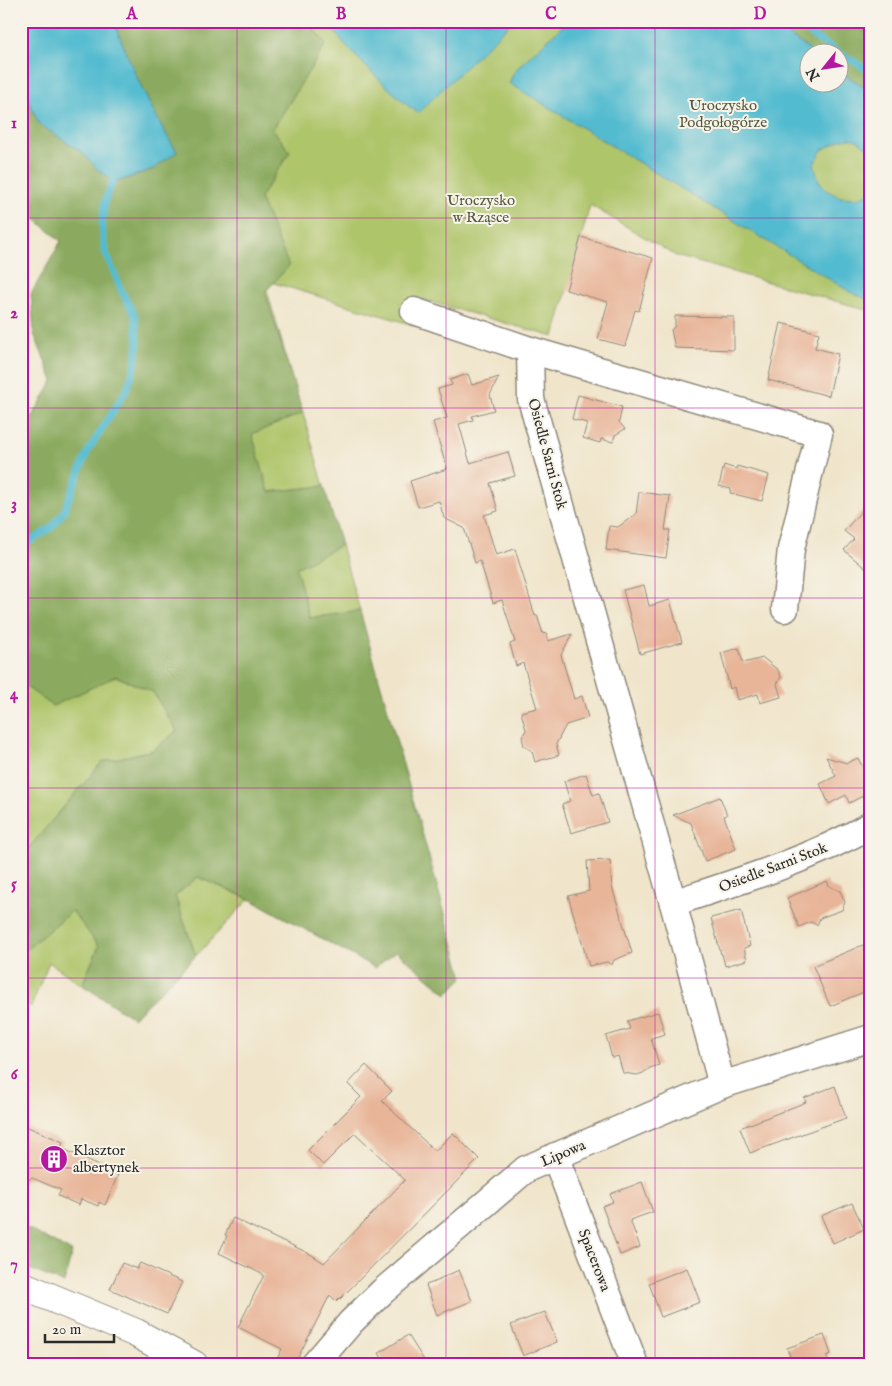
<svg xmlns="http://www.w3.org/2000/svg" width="892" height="1386" viewBox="0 0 892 1386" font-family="'IM FELL English',serif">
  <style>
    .green { fill: #afc56a; stroke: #6d784a; fill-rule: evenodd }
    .forest { fill: #8baa5e; stroke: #5b6a44 }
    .water { fill: #52bbd0; stroke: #3e737e }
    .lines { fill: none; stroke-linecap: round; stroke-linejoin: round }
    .stream { stroke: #52bbd0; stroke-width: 7 }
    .building { fill: #e8b599 }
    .minor-casing { stroke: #8e887b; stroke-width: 29 }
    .tertiary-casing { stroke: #8e887b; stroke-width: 30 }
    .minor { stroke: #fff; stroke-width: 26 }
    .tertiary { stroke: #fff; stroke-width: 28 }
    .grid { fill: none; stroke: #b5179e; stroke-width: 1; stroke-opacity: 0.55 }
    .labels { text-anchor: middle; stroke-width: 4; stroke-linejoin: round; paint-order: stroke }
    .park-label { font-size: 15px; fill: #53593e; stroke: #f7f3e8 }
    .street-label { font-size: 15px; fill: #2b2b2b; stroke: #f7f3e8 }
    .poi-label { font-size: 15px; fill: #2b2b2b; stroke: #f7f3e8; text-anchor: start }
    .neatline { fill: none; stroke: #b5179e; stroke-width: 2 }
    .grid-label { font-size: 16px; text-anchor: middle; font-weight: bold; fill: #b5179e }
  </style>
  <rect width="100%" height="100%" fill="#f7f3e8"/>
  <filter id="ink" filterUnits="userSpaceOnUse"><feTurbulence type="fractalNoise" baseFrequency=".02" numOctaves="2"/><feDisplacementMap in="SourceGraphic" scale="10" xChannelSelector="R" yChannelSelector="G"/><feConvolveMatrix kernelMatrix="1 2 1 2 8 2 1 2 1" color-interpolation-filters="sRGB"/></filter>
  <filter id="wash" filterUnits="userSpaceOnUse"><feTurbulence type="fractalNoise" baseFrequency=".0096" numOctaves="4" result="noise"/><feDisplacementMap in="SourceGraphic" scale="20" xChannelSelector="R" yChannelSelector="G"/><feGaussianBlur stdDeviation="1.12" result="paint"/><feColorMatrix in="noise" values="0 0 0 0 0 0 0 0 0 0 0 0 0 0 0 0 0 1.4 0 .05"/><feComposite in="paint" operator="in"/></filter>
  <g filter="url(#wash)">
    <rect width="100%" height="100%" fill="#f0e5cb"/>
    <!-- green -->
    <g class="green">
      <path d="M 21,21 L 871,21 L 871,311 L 676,256 L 590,205 L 554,337 L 421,299 L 418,310 L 423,328 L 264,280 L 286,356 L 133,354 ZM 810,52 L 840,52 L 840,82 L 810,82 Z"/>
      <path d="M 303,413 L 324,486 L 269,492 L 251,434 Z"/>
      <path d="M 341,545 L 360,611 L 309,618 L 296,568 Z"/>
      <path d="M 115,676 L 153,692 L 177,731 L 153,750 L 102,762 L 21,857 L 21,683 L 53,706 Z"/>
      <path d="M 198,877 L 249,899 L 196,956 L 175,896 Z"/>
      <path d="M 72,910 L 99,946 L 82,985 L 49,962 L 31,1007 L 21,998 L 21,954 Z"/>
    </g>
    <!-- forest -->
    <g class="forest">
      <path d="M 21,21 L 307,21 L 326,44 L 273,129 L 290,152 L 260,198 L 289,266 L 265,292 L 303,413 L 252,434 L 269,492 L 324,486 L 341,545 L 296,568 L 310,618 L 360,611 L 463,978 L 447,994 L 396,951 L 375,968 L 250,899 L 198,877 L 175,896 L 196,956 L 133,1018 L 82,985 L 99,946 L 72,911 L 21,954 L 21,857 L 102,762 L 153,750 L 177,731 L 153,692 L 116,676 L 53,706 L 21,683 L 21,429 L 29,422 L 53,381 L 34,334 L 31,294 L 61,241 L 21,207 Z"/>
      <path d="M 768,21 L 871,21 L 871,92 L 840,71 L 840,52 L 813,52 Z"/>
      <path d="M 21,1225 L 72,1252 L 64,1283 L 21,1266 Z"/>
    </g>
    <!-- water -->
    <g class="water">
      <path d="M 21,21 L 114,21 C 131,67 151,111 177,152 L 153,169 L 123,180 L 113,181 L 97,169 L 83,153 L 39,124 L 21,84 Z"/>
      <path d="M 327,21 L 513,21 L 418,113 C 406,105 396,95 385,85 C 364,65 343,45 327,21 Z"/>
      <path d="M 568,21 L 768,21 L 813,52 L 810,52 L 810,82 L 840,82 L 840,71 L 871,92 L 871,151 L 859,141 L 850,138 L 843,139 L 822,150 L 814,164 L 818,179 L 826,190 L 840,197 L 857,198 L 871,193 L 871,300 L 867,299 L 852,293 L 509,83 L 513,74 L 520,65 Z"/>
    </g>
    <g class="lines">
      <!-- stream -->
      <g class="stream">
        <path d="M 797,21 L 814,37 L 838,52"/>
        <path d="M 840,53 L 871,72"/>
        <path d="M 21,544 L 31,541 L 51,528 L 64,511 L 88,451 L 127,389 L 135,365 L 138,343 L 135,316 L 123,294 L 105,251 L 103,236 L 102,224 L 105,200 L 113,181"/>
      </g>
    </g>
    <g id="blocks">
      <!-- building -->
      <g class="building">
        <path d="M 581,237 L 653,258 L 639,311 L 635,310 L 625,346 L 598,339 L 608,302 L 566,290 Z"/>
        <path d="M 675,316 L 734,317 L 734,350 L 675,348 L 671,330 L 675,326 Z"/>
        <path d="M 781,323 L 819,333 L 815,348 L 838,354 L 829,396 L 768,380 Z"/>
        <path d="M 468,374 L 472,385 L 499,377 L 490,395 L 494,410 L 472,416 L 473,420 L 459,424 L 470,463 L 508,452 L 515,476 L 490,483 L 498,511 L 484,515 L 496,555 L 515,549 L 535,616 L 537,615 L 543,634 L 546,633 L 548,641 L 572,634 L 561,655 L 574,699 L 582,696 L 588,718 L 566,725 L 556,744 L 559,755 L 535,762 L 532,751 L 524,746 L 522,737 L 526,730 L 521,712 L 537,708 L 523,663 L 516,666 L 510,644 L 515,642 L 502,600 L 493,603 L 480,561 L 475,563 L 464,528 L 444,518 L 439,501 L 418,507 L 410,481 L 447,469 L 433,422 L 447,418 L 438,389 L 452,385 L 450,380 Z"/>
        <path d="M 578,395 L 622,407 L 619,422 L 625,429 L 615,435 L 613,442 L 601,439 L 600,443 L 583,438 L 587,423 L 572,419 Z"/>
        <path d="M 724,465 L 736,469 L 737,466 L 769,475 L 762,501 L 730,493 L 731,489 L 719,486 Z"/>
        <path d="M 639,492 L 670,496 L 665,530 L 670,530 L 666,558 L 606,550 L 609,526 L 618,527 L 636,514 Z"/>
        <path d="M 871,500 L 871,573 L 844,550 L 854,539 L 844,531 Z"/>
        <path d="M 644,585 L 649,606 L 670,600 L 682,642 L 640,654 L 623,590 Z"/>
        <path d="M 739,648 L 743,663 L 763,658 L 778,670 L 781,677 L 777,684 L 781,697 L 760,703 L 758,694 L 737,700 L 734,687 L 730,689 L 721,653 Z"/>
        <path d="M 826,757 L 847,763 L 858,758 L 863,768 L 866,766 L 871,776 L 871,792 L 849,803 L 846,795 L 829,804 L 820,784 L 836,776 Z"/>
        <path d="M 586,774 L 593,795 L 599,793 L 608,822 L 571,833 L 562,804 L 570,801 L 564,781 Z"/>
        <path d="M 720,797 L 727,815 L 724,816 L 736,849 L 705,861 L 691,823 L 673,815 Z"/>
        <path d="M 610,860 L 612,887 L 632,953 L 614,960 L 612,965 L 607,962 L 589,966 L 568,896 L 589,891 L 587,861 Z"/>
        <path d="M 827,881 L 829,886 L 840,891 L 845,902 L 842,910 L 820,918 L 817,925 L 811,922 L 799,927 L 787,898 Z"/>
        <path d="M 741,910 L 750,946 L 744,948 L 747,960 L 725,966 L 722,954 L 721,954 L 711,918 Z"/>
        <path d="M 863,945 L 871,963 L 871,989 L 830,1006 L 813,966 Z"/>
        <path d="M 658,1012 L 665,1034 L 651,1038 L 659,1065 L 650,1068 L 643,1073 L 637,1075 L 623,1073 L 618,1056 L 612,1058 L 606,1036 L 630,1029 L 627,1021 Z"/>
        <path d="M 366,1065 L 392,1091 L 382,1101 L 435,1151 L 453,1133 L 479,1159 L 340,1299 L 339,1298 L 336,1301 L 330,1295 L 294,1365 L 274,1365 L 282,1349 L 238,1327 L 264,1275 L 219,1253 L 227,1236 L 225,1235 L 233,1218 L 281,1241 L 281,1240 L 312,1255 L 324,1263 L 405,1180 L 355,1133 L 323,1165 L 308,1150 L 361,1097 L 348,1084 Z"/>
        <path d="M 835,1086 L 846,1118 L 750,1153 L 740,1128 L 806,1102 L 804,1098 Z"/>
        <path d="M 21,1124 L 63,1142 L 61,1148 L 113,1171 L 112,1173 L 118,1175 L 105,1205 L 99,1202 L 98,1206 L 81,1199 L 79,1205 L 58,1196 L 61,1190 L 32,1178 L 21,1183 Z"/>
        <path d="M 642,1182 L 653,1212 L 630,1220 L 640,1247 L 620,1255 L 602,1206 L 613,1202 L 610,1194 Z"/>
        <path d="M 852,1203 L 864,1229 L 833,1243 L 821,1216 Z"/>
        <path d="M 122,1263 L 137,1269 L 140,1263 L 182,1282 L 167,1314 L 110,1289 Z"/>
        <path d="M 687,1268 L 700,1302 L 661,1317 L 649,1283 Z"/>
        <path d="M 459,1270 L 472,1301 L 437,1315 L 426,1285 L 440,1280 L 439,1279 Z"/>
        <path d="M 545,1312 L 557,1342 L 523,1356 L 511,1325 Z"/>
        <path d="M 408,1335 L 427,1365 L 386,1365 L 379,1353 Z"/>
        <path d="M 824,1335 L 831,1354 L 826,1356 L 830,1365 L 793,1365 L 787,1348 Z"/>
      </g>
    </g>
  </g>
  <g filter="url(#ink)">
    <use href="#blocks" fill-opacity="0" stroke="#8e887b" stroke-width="1"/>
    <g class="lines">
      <!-- minor casing -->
      <g class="minor-casing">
        <g id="minor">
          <path d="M 414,311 L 530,350"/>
          <path d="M 673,903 C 740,881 809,860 871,825"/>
          <path d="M 722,1085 L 673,903 L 531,399 L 530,350 L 819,434 L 791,549 L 785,609"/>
          <path d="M 555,1156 L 635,1365"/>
          <path d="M 314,1365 L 351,1322 L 383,1291 L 526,1169 L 722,1085 L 871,1038"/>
        </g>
      </g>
      <!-- tertiary casing -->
      <g class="tertiary-casing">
        <path id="tertiary" d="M 21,1285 L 136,1333 L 194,1365"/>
      </g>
      <!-- minor -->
      <use href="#minor" class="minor"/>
      <!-- tertiary -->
      <use href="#tertiary" class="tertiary"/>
    </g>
  </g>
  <!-- grid -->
  <path class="grid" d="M 237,21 L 237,1365M 446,21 L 446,1365M 655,21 L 655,1365M 21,218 L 871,218M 21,408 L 871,408M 21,598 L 871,598M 21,788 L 871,788M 21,978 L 871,978M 21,1168 L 871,1168"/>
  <!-- icons -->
  <defs>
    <g id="building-disc" transform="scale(1.4375)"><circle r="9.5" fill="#b5179e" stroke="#f7f3e8"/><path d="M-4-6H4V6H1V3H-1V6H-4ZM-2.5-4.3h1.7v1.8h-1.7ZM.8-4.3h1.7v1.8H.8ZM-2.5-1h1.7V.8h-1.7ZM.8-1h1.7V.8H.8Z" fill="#fff"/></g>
  </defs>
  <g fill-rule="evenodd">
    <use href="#building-disc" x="54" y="1159"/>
  </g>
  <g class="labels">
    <!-- park labels -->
    <g class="park-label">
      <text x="723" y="110">Uroczysko<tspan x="723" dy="17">Podgołogórze</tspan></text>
      <text x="481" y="205">Uroczysko<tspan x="481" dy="17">w Rząsce</tspan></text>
    </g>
    <!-- street labels -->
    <g class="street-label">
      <text transform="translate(548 454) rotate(75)" y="5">Osiedle Sarni Stok</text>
      <text transform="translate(773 867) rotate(-21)" y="5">Osiedle Sarni Stok</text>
      <text transform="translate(563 1153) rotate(-23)" y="5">Lipowa</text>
      <text transform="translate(595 1260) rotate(69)" y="5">Spacerowa</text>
    </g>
    <!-- poi labels -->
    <g class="poi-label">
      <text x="73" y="1155">Klasztor<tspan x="73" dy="17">albertynek</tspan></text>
    </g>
  </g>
  <!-- margin -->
  <rect width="892" height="1386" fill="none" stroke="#f7f3e8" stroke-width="55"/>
  <!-- north arrow -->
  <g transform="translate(824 68) rotate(240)"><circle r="24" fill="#f7f3e8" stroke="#a5a39c"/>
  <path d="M0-4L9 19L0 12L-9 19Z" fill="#b5179e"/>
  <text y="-8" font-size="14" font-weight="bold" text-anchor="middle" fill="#2b2b2b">N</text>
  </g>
  <!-- scale -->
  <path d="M45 1334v8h69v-8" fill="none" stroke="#2b2b2b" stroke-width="2.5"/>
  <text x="52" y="1334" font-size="15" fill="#2b2b2b" stroke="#f7f3e8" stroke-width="4" paint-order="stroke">20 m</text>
  <rect x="28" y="28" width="836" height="1330" class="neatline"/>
  <g class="grid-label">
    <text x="132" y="19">A</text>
    <text x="341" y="19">B</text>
    <text x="551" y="19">C</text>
    <text x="760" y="19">D</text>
    <text x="14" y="128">1</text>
    <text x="14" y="318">2</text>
    <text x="14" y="509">3</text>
    <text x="14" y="699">4</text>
    <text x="14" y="889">5</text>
    <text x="14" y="1079">6</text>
    <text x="14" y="1269">7</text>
  </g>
</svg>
